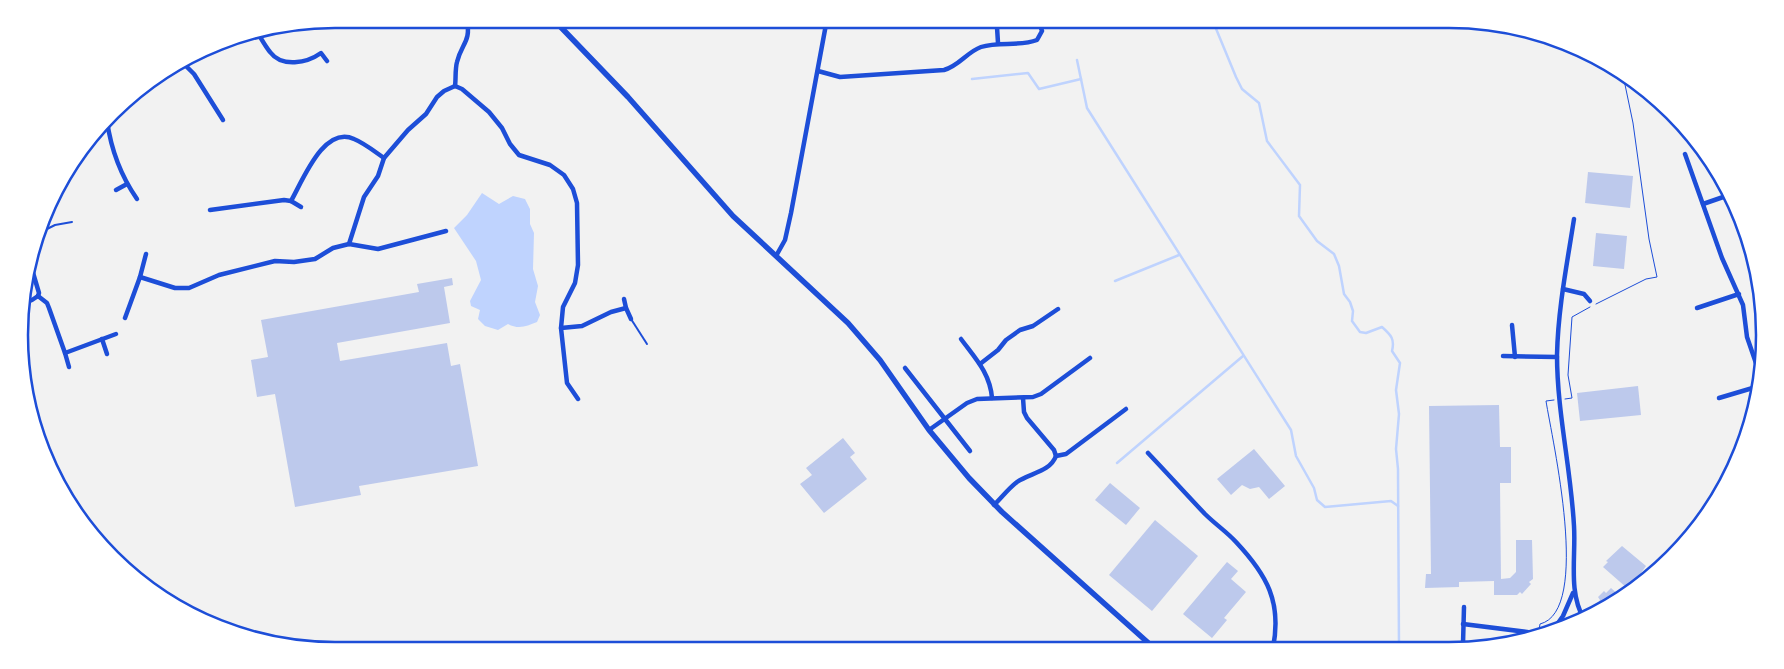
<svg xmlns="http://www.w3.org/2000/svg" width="1784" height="669" viewBox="0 0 1784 669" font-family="'PT Sans Narrow',sans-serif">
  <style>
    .water { fill: #bfd3fe }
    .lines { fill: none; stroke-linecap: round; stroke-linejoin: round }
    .stream { stroke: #bfd3fe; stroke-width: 2.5 }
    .building { fill: #bdc9ec }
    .path { stroke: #1d4ed8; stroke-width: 1 }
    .service { stroke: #1d4ed8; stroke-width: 2 }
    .minor { stroke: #1d4ed8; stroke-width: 4.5 }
    .secondary { stroke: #1d4ed8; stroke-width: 5.5 }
    .rim { fill: none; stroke: #1d4ed8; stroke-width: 2.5 }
  </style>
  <rect width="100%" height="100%" fill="#f2f2f2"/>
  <!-- water -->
  <path class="water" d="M 482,193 L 499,204 L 513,196 L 525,199 L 530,209 L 530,224 L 534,233 L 533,269 L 538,286 L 535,302 L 540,315 L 537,322 C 527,326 519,330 508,324 L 498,330 L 485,326 L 478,319 L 480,310 L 471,306 L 470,301 L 481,280 L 476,261 L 454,228 L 467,215 Z"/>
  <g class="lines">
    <!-- stream -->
    <g class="stream">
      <path d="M 1212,19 L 1236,77 L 1242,89 L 1259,103 L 1267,141 L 1300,185 L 1299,216 L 1317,241 L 1334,254 L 1339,266 L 1344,294 L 1350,302 L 1353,311 L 1352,321 L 1360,332 L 1366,333 L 1382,327 C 1391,335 1395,339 1392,351 L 1400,363 L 1396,390 L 1399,414 L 1396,449 L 1398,469 L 1399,648"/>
      <path d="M 1077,60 L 1087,108 L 1291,430 L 1296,456 L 1314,488 L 1317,500 L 1325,507 L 1391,501 L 1398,506"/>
      <path d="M 972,79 L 1028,73 L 1039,89 L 1081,79"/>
      <path d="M 1115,281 L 1179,255"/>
      <path d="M 1117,463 L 1243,356"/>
      <path d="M 122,563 L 123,563"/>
    </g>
  </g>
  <!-- building -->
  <g class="building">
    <path d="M 1588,172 L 1633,176 L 1630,208 L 1585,203 Z"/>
    <path d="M 1596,233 L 1627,236 L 1624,269 L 1593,266 Z"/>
    <path d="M 452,278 L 453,285 L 444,287 L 450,323 L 337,343 L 340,361 L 447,343 L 451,366 L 460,364 L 478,466 L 359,486 L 361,495 L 295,507 L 275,394 L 257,397 L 251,360 L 268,357 L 261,320 L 419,292 L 417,284 Z"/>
    <path d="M 1638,386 L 1641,415 L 1580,421 L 1577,393 Z"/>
    <path d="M 1499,405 L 1500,447 L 1511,447 L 1511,483 L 1500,483 L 1501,579 L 1510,578 L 1516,572 L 1516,540 L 1532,540 L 1533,579 L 1529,582 L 1531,584 L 1522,594 L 1520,592 L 1517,595 L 1494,595 L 1494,581 L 1459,582 L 1459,587 L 1425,588 L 1426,574 L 1431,574 L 1429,406 Z"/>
    <path d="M 843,438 L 855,453 L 850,457 L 867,479 L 824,513 L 800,484 L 812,475 L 806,468 Z"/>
    <path d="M 1254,449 L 1285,486 L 1269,499 L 1259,487 L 1250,489 L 1242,485 L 1231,495 L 1217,479 Z"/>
    <path d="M 1110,483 L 1140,508 L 1126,525 L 1095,500 Z"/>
    <path d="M 1155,520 L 1198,556 L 1152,611 L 1109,575 Z"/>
    <path d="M 1622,546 L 1646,566 L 1633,584 L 1632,583 L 1627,588 L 1603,567 L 1608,562 L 1606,561 Z"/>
    <path d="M 1227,562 L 1238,571 L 1231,579 L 1246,592 L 1224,618 L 1227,620 L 1212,638 L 1183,614 Z"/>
    <path d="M 1611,588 L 1621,597 L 1601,610 L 1596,605 L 1600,600 L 1598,597 L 1604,591 L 1606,593 Z"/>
  </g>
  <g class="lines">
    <!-- path -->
    <g class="path">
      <path d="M 1596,304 L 1646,279 L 1657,277 L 1649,239 L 1633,123 L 1623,75"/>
      <path d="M 1565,399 L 1572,398 L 1568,375 L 1572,317 L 1590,307"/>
      <path d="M 1539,630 L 1540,624 C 1592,611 1552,439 1546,401 L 1554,400"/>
    </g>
    <!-- service -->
    <g class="service">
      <path d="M 43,231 L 55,225 L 72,222"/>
      <path d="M 631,319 L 647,344"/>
    </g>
    <!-- minor -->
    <g class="minor">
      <path d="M 257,32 C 261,38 265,46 270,52 C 282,68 307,63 321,53 L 327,61"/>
      <path d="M 998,43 L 997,27 L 999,19"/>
      <path d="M 184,64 L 194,74 L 223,120"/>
      <path d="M 818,71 L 840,77 L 944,70 C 959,66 967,52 981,47 C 999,41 1019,47 1037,40 L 1042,31 L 1038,19"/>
      <path d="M 455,86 L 462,89 L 489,112 L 502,128 L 510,144 L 519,155 L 550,165 L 564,175 L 573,189 L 577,203 L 578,265 L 575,283 L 563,307 L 561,328 L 567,383 L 578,399"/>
      <path d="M 455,86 C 456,79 455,69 457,62 C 462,42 471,43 467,19"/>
      <path d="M 107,121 C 111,149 121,176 137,199"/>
      <path d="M 1685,154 L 1722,258 L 1743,305 L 1747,337 L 1758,369"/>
      <path d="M 116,190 L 127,184"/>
      <path d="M 291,201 L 301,207"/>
      <path d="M 1703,204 L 1729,195"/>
      <path d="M 210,210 L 284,200 L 291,201 C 303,180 324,125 354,139 C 364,143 374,151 384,158"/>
      <path d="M 1574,219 C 1567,264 1558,309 1557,355 C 1557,412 1571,469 1574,526 C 1576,557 1568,592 1584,619"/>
      <path d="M 349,244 L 364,197 L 378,176 L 384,158 L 408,130 L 426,114 L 437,97 L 444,91 L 455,86"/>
      <path d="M 776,256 L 785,240 L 791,213 L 827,19"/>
      <path d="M 31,266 L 39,293 L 38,296"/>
      <path d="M 140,277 L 175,288 L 189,288 L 219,275 L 275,261 L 294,262 L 315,259 L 333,248 L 349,244 L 378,249 L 446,231"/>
      <path d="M 1563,289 L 1584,294 L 1590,301"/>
      <path d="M 38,296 L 47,303 L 49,308 L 65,353 L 116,334"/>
      <path d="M 624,299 L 626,308 L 631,319"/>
      <path d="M 22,304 L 32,300 L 38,296"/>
      <path d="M 1697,308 L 1739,294"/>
      <path d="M 125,318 L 140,277 L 146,254"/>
      <path d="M 1512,325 L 1515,357"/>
      <path d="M 561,328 L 582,326 L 611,312 L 626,308"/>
      <path d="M 102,339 L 107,354"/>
      <path d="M 961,339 C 975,358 990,373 992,398"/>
      <path d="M 65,353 L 69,367"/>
      <path d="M 1503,356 L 1557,357"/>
      <path d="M 980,364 L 998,350 L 1006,340 L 1020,330 L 1033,326 L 1058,309"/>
      <path d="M 905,368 L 970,451"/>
      <path d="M 1023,398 L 1024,412 L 1027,418 L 1054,450 L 1056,456"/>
      <path d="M 1719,398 L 1756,387"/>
      <path d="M 929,430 L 967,403 L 977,399 L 1033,397 L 1041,394 L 1090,358"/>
      <path d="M 1148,453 C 1167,473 1186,494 1205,514 C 1215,524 1227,532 1236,542 C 1267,575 1282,602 1273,648"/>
      <path d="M 1056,456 L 1066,454 L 1126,409"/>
      <path d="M 1729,472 L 1731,472"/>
      <path d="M 994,505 C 1002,497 1009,488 1017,482 C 1030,473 1050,472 1056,456"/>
      <path d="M 1558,623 L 1563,616 L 1573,593"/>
      <path d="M 1463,624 L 1527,632 L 1535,634"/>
      <path d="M 1553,629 C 1560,619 1570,618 1581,620"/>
      <path d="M 1463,644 L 1464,607"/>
    </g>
    <!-- secondary -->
    <path class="secondary" d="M 553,19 L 628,97 L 733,216 L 848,323 L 880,360 L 929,430 L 969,478 L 1002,512 L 1154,648"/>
  </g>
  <!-- crop -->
  <path d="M0 0H1784V669H0ZM335 28H1449A307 307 0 0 1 1756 335V335A307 307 0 0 1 1449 642H335A307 307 0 0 1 28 335V335A307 307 0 0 1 335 28Z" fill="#fff" fill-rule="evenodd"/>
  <path class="rim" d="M335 28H1449A307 307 0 0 1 1756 335V335A307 307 0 0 1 1449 642H335A307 307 0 0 1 28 335V335A307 307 0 0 1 335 28Z"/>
</svg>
